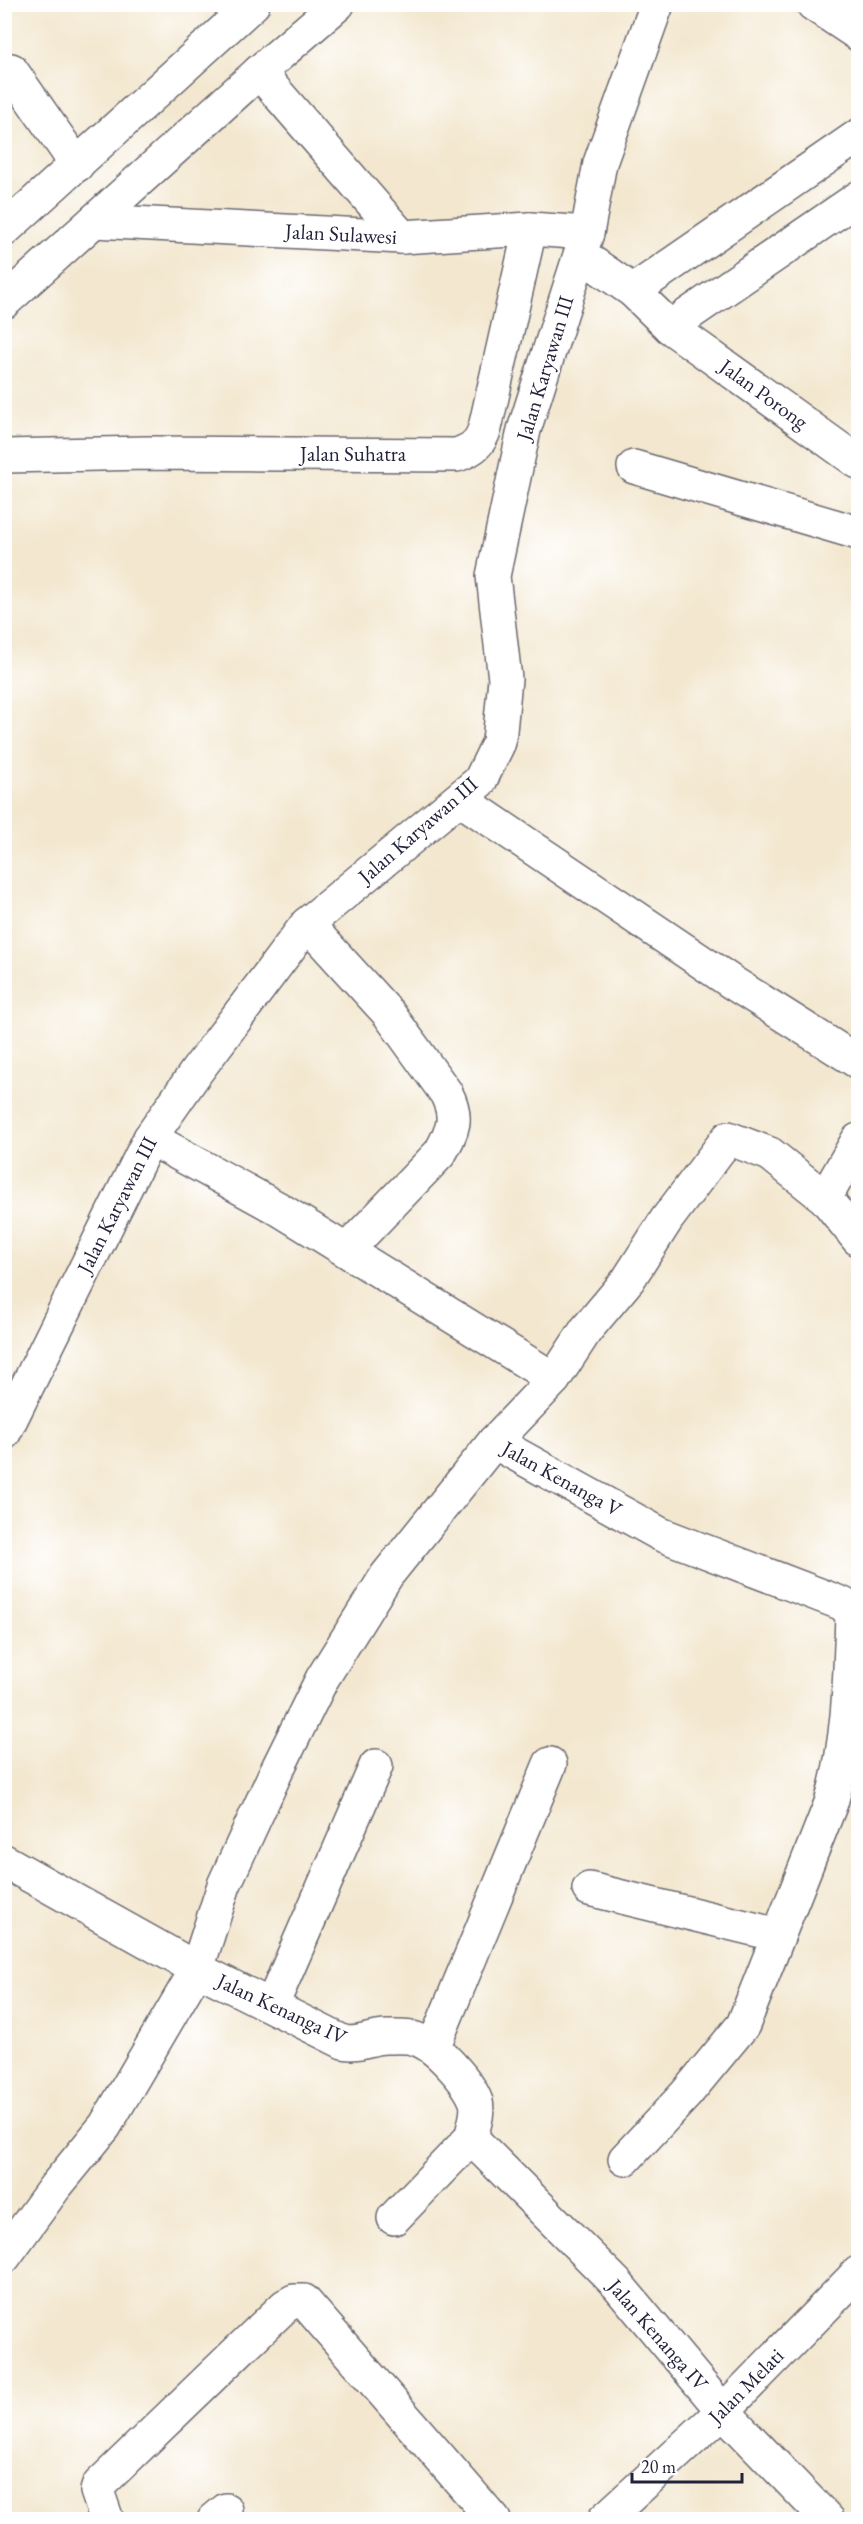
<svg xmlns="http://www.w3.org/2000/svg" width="863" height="2524" viewBox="0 0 863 2524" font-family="'EB Garamond',serif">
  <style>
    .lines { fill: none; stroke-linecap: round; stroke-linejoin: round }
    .minor-casing { stroke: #6b676f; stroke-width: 36 }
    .tertiary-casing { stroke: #6b676f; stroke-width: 36 }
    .minor { stroke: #fff; stroke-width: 33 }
    .tertiary { stroke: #fff; stroke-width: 33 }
    .labels { text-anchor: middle; stroke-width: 4.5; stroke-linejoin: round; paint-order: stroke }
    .street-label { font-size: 21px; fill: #22223b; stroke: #fff }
  </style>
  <rect width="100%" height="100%" fill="#fff"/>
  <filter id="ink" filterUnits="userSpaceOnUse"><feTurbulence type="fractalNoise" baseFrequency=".0167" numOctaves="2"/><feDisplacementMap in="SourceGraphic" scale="12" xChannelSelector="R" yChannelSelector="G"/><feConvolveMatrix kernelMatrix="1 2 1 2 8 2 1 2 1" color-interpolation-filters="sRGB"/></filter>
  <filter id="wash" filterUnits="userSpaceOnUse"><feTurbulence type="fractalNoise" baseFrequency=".008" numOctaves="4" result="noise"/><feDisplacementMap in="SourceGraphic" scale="24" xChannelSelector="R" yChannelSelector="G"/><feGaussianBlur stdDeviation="1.35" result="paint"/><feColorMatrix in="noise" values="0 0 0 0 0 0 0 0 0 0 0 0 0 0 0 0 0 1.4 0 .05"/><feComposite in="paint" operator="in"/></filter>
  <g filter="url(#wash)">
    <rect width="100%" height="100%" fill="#f3e7cf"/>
  </g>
  <g filter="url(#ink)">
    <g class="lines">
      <!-- minor casing -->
      <g class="minor-casing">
        <g id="minor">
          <path d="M 813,4 L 858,34"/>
          <path d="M 11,70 L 77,165"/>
          <path d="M 259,72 L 338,4"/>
          <path d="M 94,221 L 402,237 L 530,229 L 587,233"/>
          <path d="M 4,230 L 253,4"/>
          <path d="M 581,255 L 633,291 L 670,327 L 858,462"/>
          <path d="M 633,291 L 858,136"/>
          <path d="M 4,302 L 259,72 L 402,237"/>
          <path d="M 670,327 L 858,198"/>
          <path d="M 4,456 L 147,453 L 457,455 C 473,449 480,444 485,428 L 530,229"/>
          <path d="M 634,467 L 858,533"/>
          <path d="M 460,799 L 733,983 L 858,1062"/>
          <path d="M 307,924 L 389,1014 L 446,1093 C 459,1118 453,1130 440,1153 L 347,1250"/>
          <path d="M 150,1138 L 279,1209 L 554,1379"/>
          <path d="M 825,1198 L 858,1140"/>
          <path d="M 494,1442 L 660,1534 L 843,1604 L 852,1614 C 850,1677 849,1743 831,1803 L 743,2025 L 686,2094 L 625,2159"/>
          <path d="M 4,1861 L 197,1969 L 343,2042 C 359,2046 372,2036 388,2037 C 396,2037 408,2036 416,2039 C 436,2045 469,2082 476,2102 C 479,2113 473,2128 471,2138 L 617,2284 L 723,2411 L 828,2520"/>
          <path d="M 589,1889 L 778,1935"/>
          <path d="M 272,2005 L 376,1766"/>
          <path d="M 433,2048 L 550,1764"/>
          <path d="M 394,2218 L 471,2138"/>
          <path d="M 4,2257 L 55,2187 L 105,2126 L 197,1969 L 224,1885 L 275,1774 L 322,1679 L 387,1575 L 494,1442 L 554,1379 L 586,1330 L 628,1280 L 667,1219 L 728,1138 L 770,1154 L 825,1198 L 858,1239"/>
          <path d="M 107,2520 L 97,2491 L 99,2485 L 285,2306 L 294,2301 L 304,2301 L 494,2520"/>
          <path d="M 214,2520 L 226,2510"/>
          <path d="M 604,2520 L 723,2411 L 858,2273"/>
        </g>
      </g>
      <!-- tertiary casing -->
      <g class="tertiary-casing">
        <path id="tertiary" d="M 4,1433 L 150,1138 L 196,1072 L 307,924 L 480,781 L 499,742 L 505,679 L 493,576 L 524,430 L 587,233 L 600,163 L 657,4"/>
      </g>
      <!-- minor -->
      <use href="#minor" class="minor"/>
      <!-- tertiary -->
      <use href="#tertiary" class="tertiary"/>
    </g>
  </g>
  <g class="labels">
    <!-- street labels -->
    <g class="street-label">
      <text transform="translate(341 234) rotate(3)" y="7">Jalan Sulawesi</text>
      <text transform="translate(545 368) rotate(-73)" y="7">Jalan Karyawan III</text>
      <text transform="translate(764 394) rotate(36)" y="7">Jalan Porong</text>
      <text x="353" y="461">Jalan Suhatra</text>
      <text transform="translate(418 830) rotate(-41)" y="7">Jalan Karyawan III</text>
      <text transform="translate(117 1205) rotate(-63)" y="7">Jalan Karyawan III</text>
      <text transform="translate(562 1479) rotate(29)" y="7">Jalan Kenanga V</text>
      <text transform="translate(282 2009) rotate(25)" y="7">Jalan Kenanga IV</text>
      <text transform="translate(658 2335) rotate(49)" y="7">Jalan Kenanga IV</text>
      <text transform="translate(746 2386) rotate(-45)" y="7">Jalan Melati</text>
    </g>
  </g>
  <!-- margin -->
  <rect width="863" height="2524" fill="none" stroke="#fff" stroke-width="24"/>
  <!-- scale -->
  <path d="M632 2473v9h110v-9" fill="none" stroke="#22223b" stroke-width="3"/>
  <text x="641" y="2473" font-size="18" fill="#22223b" stroke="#ffffff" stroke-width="4.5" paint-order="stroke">20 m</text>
</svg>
